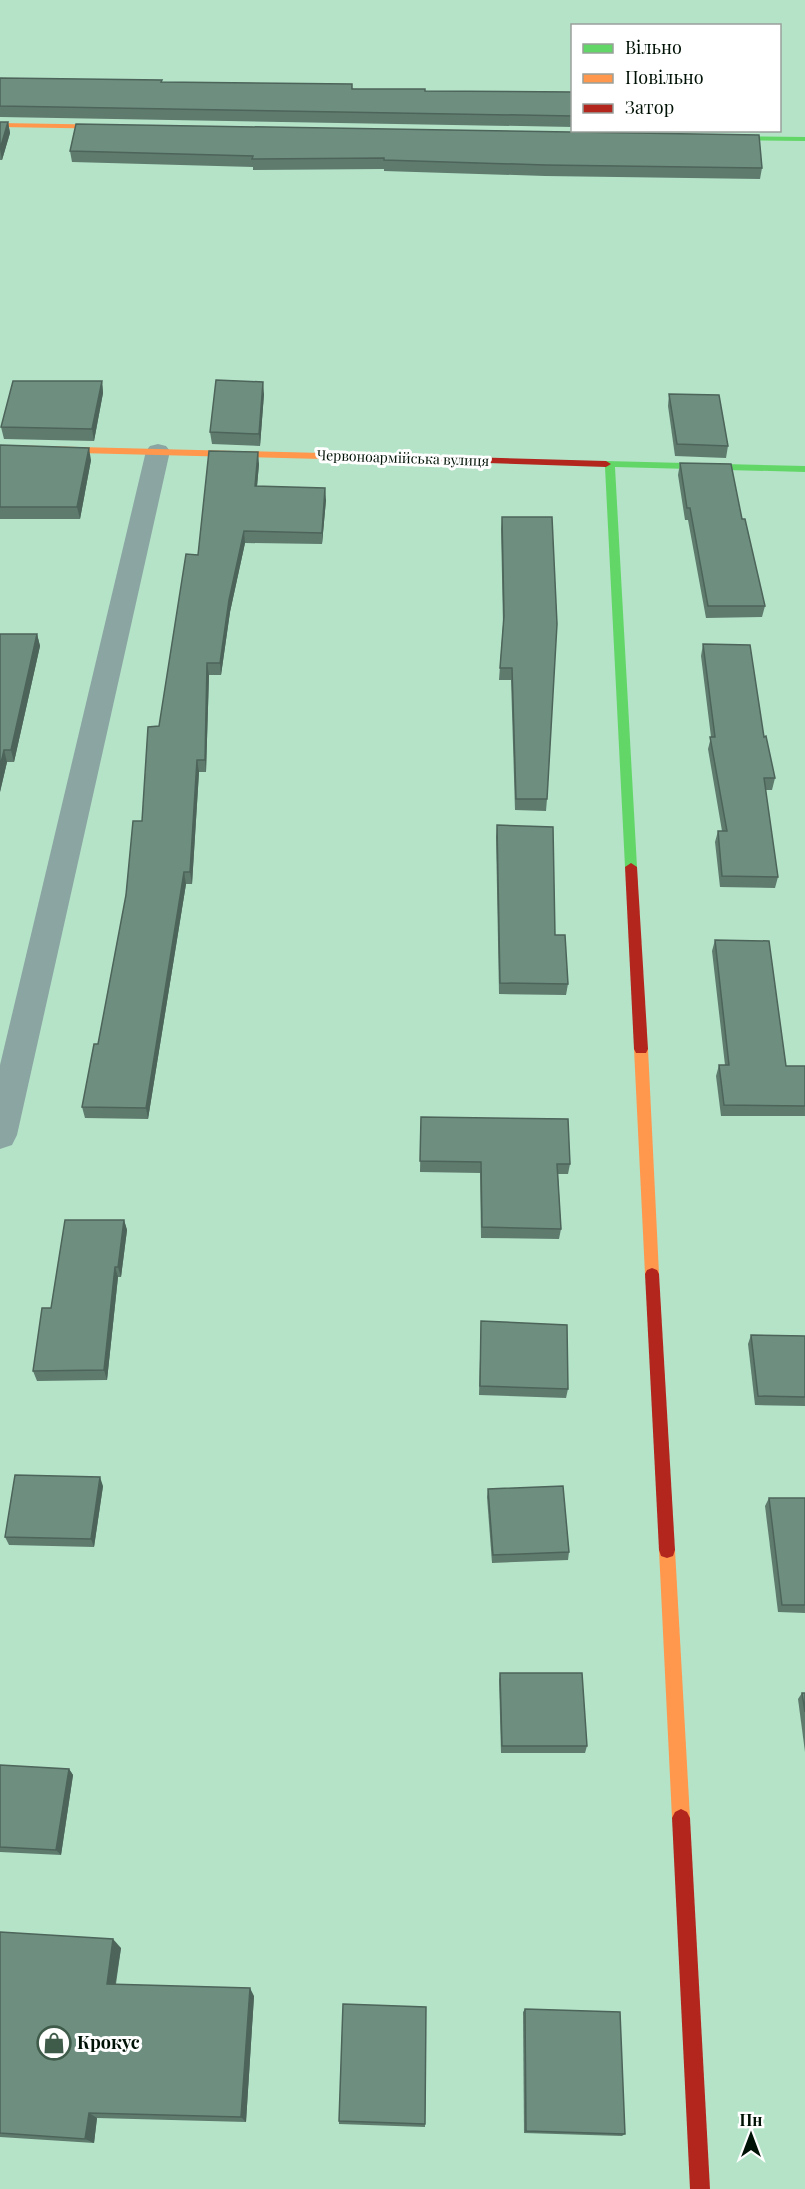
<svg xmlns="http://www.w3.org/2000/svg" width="805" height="2189" viewBox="0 0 805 2189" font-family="'Playfair Display',serif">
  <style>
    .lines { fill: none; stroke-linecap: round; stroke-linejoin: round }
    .street { fill: #8ba5a2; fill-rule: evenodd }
    .fast { fill: #63d668; fill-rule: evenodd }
    .slow { fill: #ff974d; fill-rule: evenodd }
    .jam { fill: #b3261e; fill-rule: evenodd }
    .wall { fill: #5f7b6e }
    .shaded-wall { fill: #4d645a }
    .building { fill: #6e8f80; stroke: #4d645a; stroke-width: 1.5 }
    .labels { text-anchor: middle; stroke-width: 6; stroke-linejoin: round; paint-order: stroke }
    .far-street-label { font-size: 14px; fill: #001205; stroke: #fff }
    .near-poi-label { font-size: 18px; font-weight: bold; fill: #001205; stroke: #fff; text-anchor: start }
  </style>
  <rect width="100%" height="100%" fill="#b4e3c8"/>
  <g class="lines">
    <!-- street -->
    <path class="street" d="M 158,444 L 166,446 L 170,451 L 17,1135 L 12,1145 L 0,1149 L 0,1065 L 146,451 L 150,446 Z"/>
    <!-- fast -->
    <g class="fast">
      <path d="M 716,136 L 805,137 L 805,141 L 713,140 L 712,138 Z"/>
      <path d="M 606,461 L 805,466 L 805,472 L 615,467 L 637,867 L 631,871 L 625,867 L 605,467 L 601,464 Z"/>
    </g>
    <!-- slow -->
    <g class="slow">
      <path d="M 0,123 L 121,125 L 125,127 L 121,129 L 0,127 Z"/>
      <path d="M 0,445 L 400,455 L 405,458 L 400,461 L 0,451 Z"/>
      <path d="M 641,1044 L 646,1045 L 648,1049 L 659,1274 L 657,1278 L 652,1280 L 647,1278 L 645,1274 L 634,1049 L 636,1045 Z"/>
      <path d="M 667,1542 L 673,1544 L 675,1550 L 690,1818 L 687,1824 L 681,1827 L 675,1824 L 672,1818 L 659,1550 L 661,1544 Z"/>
    </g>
    <!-- jam -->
    <g class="jam">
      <path d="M 400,455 L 606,461 L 611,464 L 606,467 L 397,460 L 397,456 Z"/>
      <path d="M 631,863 L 637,867 L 648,1049 L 646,1053 L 636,1053 L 634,1049 L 625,867 Z"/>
      <path d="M 652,1268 L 657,1270 L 659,1274 L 675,1550 L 673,1556 L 667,1558 L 661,1556 L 659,1550 L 645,1274 L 647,1270 Z"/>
      <path d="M 681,1809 L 687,1812 L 690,1818 L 710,2189 L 690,2189 L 672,1818 L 675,1812 Z"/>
    </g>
  </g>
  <!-- wall -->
  <g class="wall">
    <path d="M 0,78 L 425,91 L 573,92 L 573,127 L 0,117 Z"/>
    <path d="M 0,122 L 8,122 L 10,133 L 2,160 L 0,160 Z"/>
    <path d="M 76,124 L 762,168 L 760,179 L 545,176 L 384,171 L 384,169 L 253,170 L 253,167 L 72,162 L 70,151 Z"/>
    <path d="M 102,381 L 103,393 L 94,441 L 4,439 L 1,427 Z"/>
    <path d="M 264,394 L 260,446 L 212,444 L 210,432 Z"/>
    <path d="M 669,394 L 728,446 L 726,458 L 675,456 L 668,406 Z"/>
    <path d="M 0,445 L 91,460 L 80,519 L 0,519 Z"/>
    <path d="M 680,463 L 742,519 L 765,606 L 762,617 L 706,618 L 688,520 L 685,520 L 678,475 Z"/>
    <path d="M 259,464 L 257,486 L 326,500 L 322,544 L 245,543 L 230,612 L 221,675 L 209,675 L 206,772 L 199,772 L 192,884 L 186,884 L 148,1119 L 85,1118 L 82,1107 L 98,1044 L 142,821 L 159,726 L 198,555 Z"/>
    <path d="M 502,517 L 547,799 L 546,811 L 515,810 L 511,680 L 499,680 L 503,625 L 501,529 Z"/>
    <path d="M 0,634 L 37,634 L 40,646 L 14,762 L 7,762 L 0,792 Z"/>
    <path d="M 703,644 L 764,737 L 775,778 L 772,790 L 765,790 L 778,877 L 775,888 L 720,887 L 715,842 L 718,831 L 722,831 L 708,749 L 711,737 L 701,656 Z"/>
    <path d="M 497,825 L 555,935 L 568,984 L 566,995 L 499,994 L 496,837 Z"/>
    <path d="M 715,940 L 786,1066 L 805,1066 L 805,1116 L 721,1116 L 716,1076 L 719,1065 L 725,1065 L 712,951 Z"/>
    <path d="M 421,1117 L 570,1164 L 568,1174 L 558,1174 L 561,1229 L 559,1239 L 481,1238 L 480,1173 L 420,1172 Z"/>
    <path d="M 124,1220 L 127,1230 L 121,1277 L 118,1277 L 107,1380 L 37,1381 L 33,1371 L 51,1308 Z"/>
    <path d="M 481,1321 L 568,1389 L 566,1398 L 479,1395 Z"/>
    <path d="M 751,1335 L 805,1336 L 805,1406 L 755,1405 L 748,1344 Z"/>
    <path d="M 103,1486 L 94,1547 L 9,1545 L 5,1537 Z"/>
    <path d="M 488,1489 L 569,1552 L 568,1560 L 492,1563 L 487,1497 Z"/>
    <path d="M 769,1498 L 805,1498 L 805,1613 L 778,1612 L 765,1506 Z"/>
    <path d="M 500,1673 L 587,1746 L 585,1753 L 501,1753 L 499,1680 Z"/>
    <path d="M 802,1693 L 805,1693 L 805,1752 L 798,1699 Z"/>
    <path d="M 0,1765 L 69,1769 L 73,1775 L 61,1855 L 0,1852 Z"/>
    <path d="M 0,1932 L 121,1948 L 116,1984 L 254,1996 L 246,2122 L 97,2118 L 94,2143 L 0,2137 Z"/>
    <path d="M 426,2007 L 425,2127 L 339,2124 L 339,2121 Z"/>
    <path d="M 525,2009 L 625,2134 L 622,2136 L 524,2133 L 523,2012 Z"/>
  </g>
  <!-- shaded-wall -->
  <g class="shaded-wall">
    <path d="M 8,122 L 10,133 L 2,160 L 0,149 Z"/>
    <path d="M 102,381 L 103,393 L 94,441 L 92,429 Z"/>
    <path d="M 263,382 L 264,394 L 260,446 L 259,434 Z"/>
    <path d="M 89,448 L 91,460 L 80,519 L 77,507 Z"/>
    <path d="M 258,452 L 259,464 L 256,498 L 255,486 Z"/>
    <path d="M 325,488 L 326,500 L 322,544 L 322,533 Z"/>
    <path d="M 244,531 L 245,543 L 230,612 L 221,675 L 220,663 L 229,600 Z"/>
    <path d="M 37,634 L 40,646 L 14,762 L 11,750 Z"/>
    <path d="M 207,663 L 209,675 L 206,772 L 205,760 Z"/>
    <path d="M 4,750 L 7,762 L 0,792 L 0,767 Z"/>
    <path d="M 197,760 L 199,772 L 192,884 L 190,872 Z"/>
    <path d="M 184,872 L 186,884 L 148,1119 L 146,1108 Z"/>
    <path d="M 124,1220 L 127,1230 L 121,1277 L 118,1267 Z"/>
    <path d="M 115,1267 L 118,1277 L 107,1380 L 104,1370 Z"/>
    <path d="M 100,1477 L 103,1486 L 94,1547 L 91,1539 Z"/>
    <path d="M 69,1769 L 73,1775 L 61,1855 L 56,1850 Z"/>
    <path d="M 113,1939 L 121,1948 L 114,1992 L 107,1984 Z"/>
    <path d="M 250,1988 L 254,1996 L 246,2122 L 241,2117 Z"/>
    <path d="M 89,2113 L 97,2118 L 94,2143 L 85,2139 Z"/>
  </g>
  <!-- building -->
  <g class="building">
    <path d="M 0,78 L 162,80 L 161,82 L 352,84 L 352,89 L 425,89 L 425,91 L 573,92 L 573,116 L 0,106 Z"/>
    <path d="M 0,122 L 8,122 L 0,149 Z"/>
    <path d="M 76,124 L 759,135 L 762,168 L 546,165 L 384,160 L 384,158 L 252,159 L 253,156 L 70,151 Z"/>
    <path d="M 216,380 L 263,382 L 259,434 L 210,432 Z"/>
    <path d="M 13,381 L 102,381 L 92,429 L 1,427 Z"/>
    <path d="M 669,394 L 719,395 L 728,446 L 677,444 Z"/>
    <path d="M 0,445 L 89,448 L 77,507 L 0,507 Z"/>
    <path d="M 209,451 L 258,452 L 255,486 L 325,488 L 322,533 L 244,531 L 229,600 L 220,663 L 207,663 L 205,760 L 197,760 L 190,872 L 184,872 L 146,1108 L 82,1107 L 94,1044 L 98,1044 L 126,895 L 133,821 L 142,821 L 148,727 L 159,726 L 186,554 L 198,555 Z"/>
    <path d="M 680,463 L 731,464 L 742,519 L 745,519 L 765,606 L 708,606 L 690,508 L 687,508 Z"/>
    <path d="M 502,517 L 552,517 L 557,624 L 547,799 L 516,799 L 512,668 L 500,668 L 504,616 Z"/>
    <path d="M 0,634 L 37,634 L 11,750 L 4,750 L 0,767 Z"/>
    <path d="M 703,644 L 750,645 L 764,737 L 766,736 L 775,778 L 764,778 L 778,877 L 722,876 L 718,831 L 727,831 L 710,737 L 715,737 Z"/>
    <path d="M 497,825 L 553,827 L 555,935 L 565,935 L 568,984 L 500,983 Z"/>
    <path d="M 715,940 L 769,941 L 786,1066 L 805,1066 L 805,1106 L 724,1105 L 719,1065 L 729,1065 Z"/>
    <path d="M 421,1117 L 568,1119 L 570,1164 L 557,1164 L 561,1229 L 482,1227 L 481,1162 L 420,1161 Z"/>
    <path d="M 65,1220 L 124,1220 L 118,1267 L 115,1267 L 104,1370 L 33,1371 L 42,1308 L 51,1308 Z"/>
    <path d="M 481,1321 L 567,1325 L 568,1389 L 480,1386 Z"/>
    <path d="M 751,1335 L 805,1336 L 805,1397 L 758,1396 Z"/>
    <path d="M 15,1475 L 100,1477 L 91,1539 L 5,1537 Z"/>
    <path d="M 563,1486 L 569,1552 L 493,1555 L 488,1489 Z"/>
    <path d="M 769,1498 L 805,1498 L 805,1605 L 782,1605 Z"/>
    <path d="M 500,1673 L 582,1673 L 587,1746 L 502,1746 Z"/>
    <path d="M 802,1693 L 805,1693 L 805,1712 Z"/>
    <path d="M 0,1765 L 69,1769 L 56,1850 L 0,1847 Z"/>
    <path d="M 0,1932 L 113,1939 L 107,1984 L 250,1988 L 241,2117 L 89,2113 L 85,2139 L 0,2133 Z"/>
    <path d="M 343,2004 L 426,2007 L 425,2124 L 339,2121 Z"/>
    <path d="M 525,2009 L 620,2012 L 625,2134 L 526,2131 Z"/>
  </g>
  <!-- icons -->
  <defs>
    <g id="shop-ring" transform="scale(1.725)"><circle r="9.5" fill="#fff" stroke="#3f5b49" stroke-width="1.5"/><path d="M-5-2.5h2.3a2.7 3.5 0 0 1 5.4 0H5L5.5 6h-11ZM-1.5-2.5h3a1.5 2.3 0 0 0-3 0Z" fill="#3f5b49"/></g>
  </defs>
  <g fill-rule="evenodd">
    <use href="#shop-ring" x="54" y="2043"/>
  </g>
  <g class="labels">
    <!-- far-street labels -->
    <g class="far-street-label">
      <text transform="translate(403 458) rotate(2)" y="5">Червоноармійська вулиця</text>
    </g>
    <!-- near-poi labels -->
    <g class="near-poi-label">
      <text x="77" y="2049">Крокус</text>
    </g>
  </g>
  <!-- legend -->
  <rect x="571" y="24" width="210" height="108" fill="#ffffff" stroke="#99a09b" stroke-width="1.5"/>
  <rect x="583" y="44" width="30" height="9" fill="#63d668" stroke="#99a09b" stroke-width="1.5"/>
  <text x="625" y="54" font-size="18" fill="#001205">Вільно</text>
  <rect x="583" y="74" width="30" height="9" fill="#ff974d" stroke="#99a09b" stroke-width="1.5"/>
  <text x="625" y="84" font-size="18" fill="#001205">Повільно</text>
  <rect x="583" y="104" width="30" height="9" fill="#b3261e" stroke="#99a09b" stroke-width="1.5"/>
  <text x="625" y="114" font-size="18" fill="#001205">Затор</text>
  <!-- north arrow -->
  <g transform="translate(751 2135)" stroke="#ffffff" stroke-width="4.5" paint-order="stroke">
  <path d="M0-4.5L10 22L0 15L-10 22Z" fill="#001205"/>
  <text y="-9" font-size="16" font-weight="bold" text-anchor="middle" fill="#001205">Пн</text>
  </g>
</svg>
